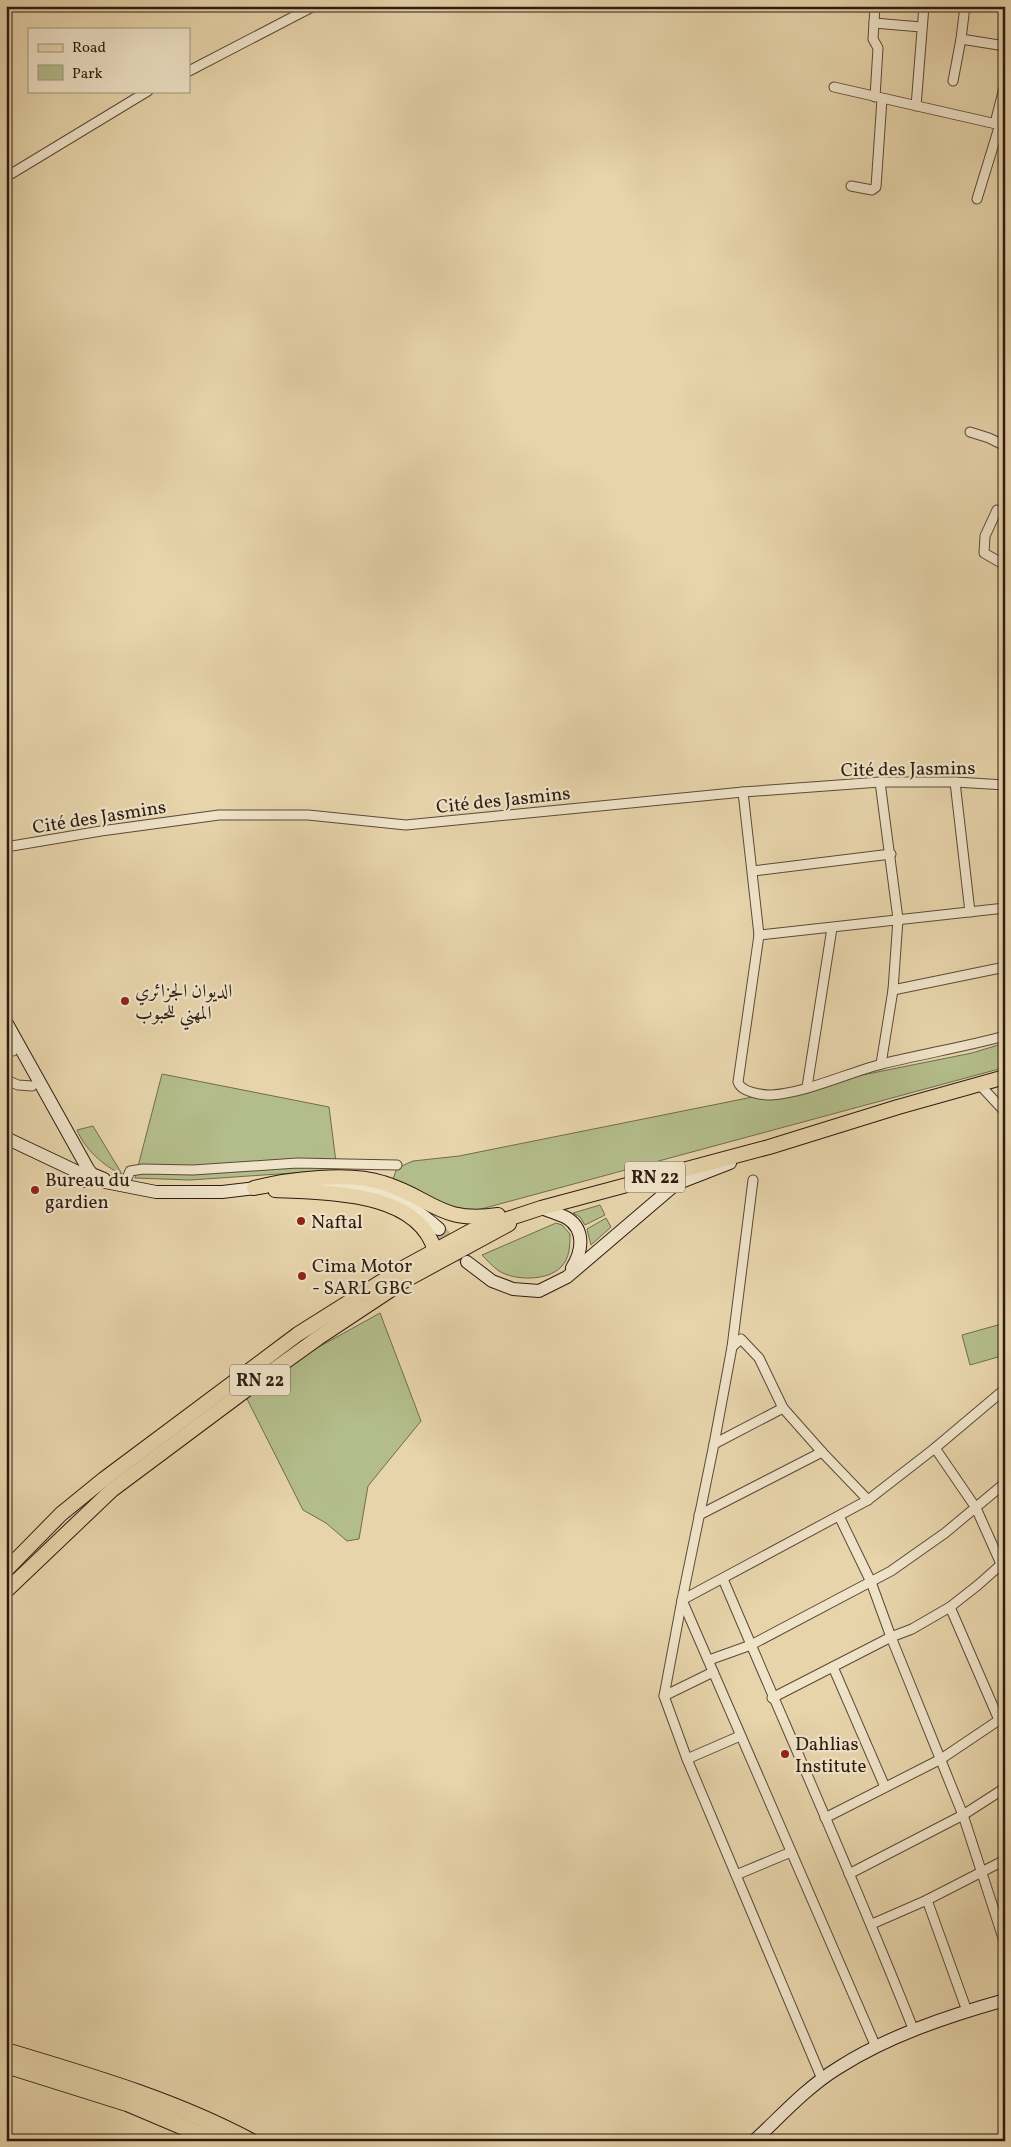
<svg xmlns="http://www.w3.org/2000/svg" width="1011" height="2147" viewBox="0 0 1011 2147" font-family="Vollkorn,Amiri,serif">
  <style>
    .green { fill: #b3bd8b; stroke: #706c4e }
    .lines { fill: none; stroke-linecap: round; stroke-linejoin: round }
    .secondary-tunnel { stroke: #c2af8c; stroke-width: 12; stroke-dasharray: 12 6; stroke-linecap: butt }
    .street-casing { stroke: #5c4938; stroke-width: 11 }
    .secondary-casing { stroke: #2e1b11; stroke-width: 14 }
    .primary-casing { stroke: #2e1b11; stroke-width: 16 }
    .highway-casing { stroke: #2e1b11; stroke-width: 18 }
    .street { stroke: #efe3c8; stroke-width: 9 }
    .secondary { stroke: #efe3c8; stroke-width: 12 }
    .primary { stroke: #e7d4ab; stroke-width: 14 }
    .highway { stroke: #e7d4ab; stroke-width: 16 }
    .poi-dot { fill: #8f2418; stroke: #efe3c8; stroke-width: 2 }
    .labels { text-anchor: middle; stroke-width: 4.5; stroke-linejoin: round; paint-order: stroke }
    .shield { fill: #efe3c8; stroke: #685748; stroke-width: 1 }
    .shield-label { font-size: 18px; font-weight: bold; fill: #2e1b11 }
    .street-label { font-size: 19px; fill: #2e1b11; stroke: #efe3c8 }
    .poi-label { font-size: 19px; fill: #2e1b11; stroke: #efe3c8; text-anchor: start }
  </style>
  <rect width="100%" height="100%" fill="#e7d4ab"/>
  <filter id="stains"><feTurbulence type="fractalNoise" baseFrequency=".004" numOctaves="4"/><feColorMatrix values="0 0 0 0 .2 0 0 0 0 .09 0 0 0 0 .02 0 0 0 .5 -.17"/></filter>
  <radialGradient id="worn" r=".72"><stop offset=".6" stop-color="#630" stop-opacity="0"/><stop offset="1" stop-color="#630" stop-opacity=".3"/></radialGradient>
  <!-- green -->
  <g class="green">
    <path d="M 1005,1043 L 1005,1062 L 999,1069 L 470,1212 L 448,1207 L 393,1179 L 397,1168 L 413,1161 L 459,1156 L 972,1053 Z"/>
    <path d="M 162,1074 L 329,1107 L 337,1170 L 190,1180 L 135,1178 Z"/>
    <path d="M 93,1126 L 122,1174 C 104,1167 84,1148 77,1130 Z"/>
    <path d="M 600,1205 L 605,1215 L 585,1225 L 580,1217 L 573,1213 Z"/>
    <path d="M 606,1218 L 611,1227 L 591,1245 L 587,1229 Z"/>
    <path d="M 556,1223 L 562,1225 L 570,1234 C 570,1245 570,1258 561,1267 C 548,1281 515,1281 499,1271 C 493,1267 487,1260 482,1255 Z"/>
    <path d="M 380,1313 L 421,1421 L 368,1486 L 359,1539 L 347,1541 L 326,1523 L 303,1510 L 246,1397 L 317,1348 Z"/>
    <path d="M 1005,1323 L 1005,1355 L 970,1365 L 962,1335 Z"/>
  </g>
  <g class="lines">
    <!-- secondary-tunnel -->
    <path class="secondary-tunnel" d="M 439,1229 L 467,1262"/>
    <!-- street casing -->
    <g class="street-casing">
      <g id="street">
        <path d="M 874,23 L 921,27"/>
        <path d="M 961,39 L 1005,46"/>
        <path d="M 189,71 L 314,6"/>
        <path d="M 953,81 L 961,39 L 965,6"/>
        <path d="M 834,87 L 1005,126"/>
        <path d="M 875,97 L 878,48 L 873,39 L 875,6"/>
        <path d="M 916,106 L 924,6"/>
        <path d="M 995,123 L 1005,84"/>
        <path d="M 6,177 L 148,91"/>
        <path d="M 851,186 L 872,190 L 876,187 L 882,99"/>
        <path d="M 977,199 L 1000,124"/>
        <path d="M 970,432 L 989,438 L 1005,446"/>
        <path d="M 1005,514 L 997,510 L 985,536 L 984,553 L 1005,565"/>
        <path d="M 880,782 L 898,919 L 893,990 L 881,1064"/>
        <path d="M 955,782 L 970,912"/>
        <path d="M 743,792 L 759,935 L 738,1082 C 741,1092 761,1095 771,1095 C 806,1093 847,1073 882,1064 C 922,1054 964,1047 1005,1036"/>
        <path d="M 6,847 L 101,831 L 219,815 L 308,815 L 406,825 L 743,792 L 880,782 L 955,782 L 1005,785"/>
        <path d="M 753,871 L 891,854"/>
        <path d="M 759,935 L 1005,908"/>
        <path d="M 893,990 L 1005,967"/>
        <path d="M 6,1048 L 13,1051"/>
        <path d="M 6,1080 L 18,1085 L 32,1086"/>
        <path d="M 979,1084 L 1005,1112"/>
        <path d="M 807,1087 L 832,928"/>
        <path d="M 753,1180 L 732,1347 L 714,1444 L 682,1600 L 876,2047"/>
        <path d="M 124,1186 L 130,1171 L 143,1169 L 193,1170 L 297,1163 L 397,1165"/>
        <path d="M 732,1347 L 741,1339 L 759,1358 L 783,1408 L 822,1452 L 868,1500"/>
        <path d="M 714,1444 L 783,1408"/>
        <path d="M 935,1448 L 976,1508 L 1005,1573"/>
        <path d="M 699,1515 L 822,1452"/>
        <path d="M 839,1516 L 871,1582 L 891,1637 L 963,1815 L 1005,1944"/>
        <path d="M 723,1579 C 787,1730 854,1879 914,2031"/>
        <path d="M 950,1607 L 999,1720"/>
        <path d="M 709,1660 L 751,1645 L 891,1571 L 945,1533 L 1005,1483"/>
        <path d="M 833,1667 L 885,1787"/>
        <path d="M 664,1696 L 713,1672"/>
        <path d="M 772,1698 L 891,1637 L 912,1629 L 950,1607 L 978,1585 L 1005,1561"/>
        <path d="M 687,1759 L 740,1736"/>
        <path d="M 825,1818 L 941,1759 L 1005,1716"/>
        <path d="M 849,1874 L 963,1815 L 1005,1788"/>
        <path d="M 736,1875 L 791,1852"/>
        <path d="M 927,1900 L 967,2011"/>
        <path d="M 872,1924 L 927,1900 L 1005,1860"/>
        <path d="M 822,2079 L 687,1759 L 664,1696 L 682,1600 L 868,1500 L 935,1448 L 1005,1389"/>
        <path d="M 6,2136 L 8,2141"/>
      </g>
    </g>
    <!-- secondary casing -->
    <g class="secondary-casing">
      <g id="secondary">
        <path d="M 6,1022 L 88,1169 L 92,1174 L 104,1179"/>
        <path d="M 6,1138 L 80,1173"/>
        <path d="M 80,1173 L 80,1178 L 84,1181 L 90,1179 L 156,1192 L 222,1192 L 265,1187"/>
        <path d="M 305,1186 C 362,1185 395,1189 439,1229"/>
        <path d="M 541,1208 C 549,1211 559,1214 567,1218 C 586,1230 582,1252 572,1268"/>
        <path d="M 467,1262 L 492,1281 L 513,1289 L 539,1291 L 567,1277 L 676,1184 L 730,1163"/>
        <path d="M 754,2141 C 781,2116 807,2087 838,2068 C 888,2036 948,2016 1005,2000"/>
      </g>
    </g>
    <!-- primary casing -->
    <g class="primary-casing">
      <g id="primary">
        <path d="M 254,1188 C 289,1179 350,1172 383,1183 C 432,1198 440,1224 498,1215"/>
        <path d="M 275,1190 C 325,1193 418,1190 435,1251"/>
        <path d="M 6,1570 L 61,1514 L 104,1479 L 298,1334 L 403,1268 L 471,1231 L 541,1208 L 769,1147 L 898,1107 L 1005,1077"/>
        <path d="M 6,1591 L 112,1490 L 250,1387 L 318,1338 L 404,1281 L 509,1224"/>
      </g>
    </g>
    <!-- highway casing -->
    <g class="highway-casing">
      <g id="highway">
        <path d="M 6,2051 C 89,2076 173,2100 250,2141"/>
        <path d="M 6,2065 L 127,2103 L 217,2141"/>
      </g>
    </g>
    <!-- street -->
    <use href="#street" class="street"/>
    <!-- secondary -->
    <use href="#secondary" class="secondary"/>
    <!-- primary -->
    <use href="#primary" class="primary"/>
    <!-- highway -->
    <use href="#highway" class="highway"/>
  </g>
  <!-- markers -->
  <g class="poi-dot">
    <circle cx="125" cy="1001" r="5"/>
    <circle cx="35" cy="1190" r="5"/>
    <circle cx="301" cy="1221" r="5"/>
    <circle cx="302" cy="1276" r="5"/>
    <circle cx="785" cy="1754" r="5"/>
  </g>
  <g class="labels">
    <!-- shield labels -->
    <g class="shield">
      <rect x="625" y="1161.5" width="60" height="31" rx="4"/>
      <rect x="230" y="1364.5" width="60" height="31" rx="4"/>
    </g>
    <g class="shield-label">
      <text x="655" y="1183">RN 22</text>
      <text x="260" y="1386">RN 22</text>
    </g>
    <!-- street labels -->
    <g class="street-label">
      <text transform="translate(908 768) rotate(-1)" y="7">Cité des Jasmins</text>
      <text transform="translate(503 799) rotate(-6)" y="7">Cité des Jasmins</text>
      <text transform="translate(99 816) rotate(-9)" y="7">Cité des Jasmins</text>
    </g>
    <!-- poi labels -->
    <g class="poi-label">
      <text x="135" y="997">الديوان الجزائري<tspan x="135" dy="22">المهني للحبوب</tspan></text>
      <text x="45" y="1186">Bureau du<tspan x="45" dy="22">gardien</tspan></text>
      <text x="311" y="1228">Naftal</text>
      <text x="312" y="1272">Cima Motor<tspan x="312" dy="22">- SARL GBC</tspan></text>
      <text x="795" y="1750">Dahlias<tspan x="795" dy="22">Institute</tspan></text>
    </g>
  </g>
  <!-- margin -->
  <rect width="1011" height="2147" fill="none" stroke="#e7d4ab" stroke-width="25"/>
  <rect x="8" y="8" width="996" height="2132" fill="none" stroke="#2e1b11" stroke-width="2.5"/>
  <rect x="12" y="12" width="986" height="2122" fill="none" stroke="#2e1b11"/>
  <!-- legend -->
  <rect x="28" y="28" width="162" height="65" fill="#efe3c8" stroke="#a2937f"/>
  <rect x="38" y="44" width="25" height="8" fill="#e7d4ab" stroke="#a2937f"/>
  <text x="72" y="52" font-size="15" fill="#2e1b11">Road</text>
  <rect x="38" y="65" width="25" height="15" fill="#b3bd8b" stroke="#a2937f"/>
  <text x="72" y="78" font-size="15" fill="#2e1b11">Park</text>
  <rect width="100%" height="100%" filter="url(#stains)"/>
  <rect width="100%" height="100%" fill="url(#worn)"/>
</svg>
